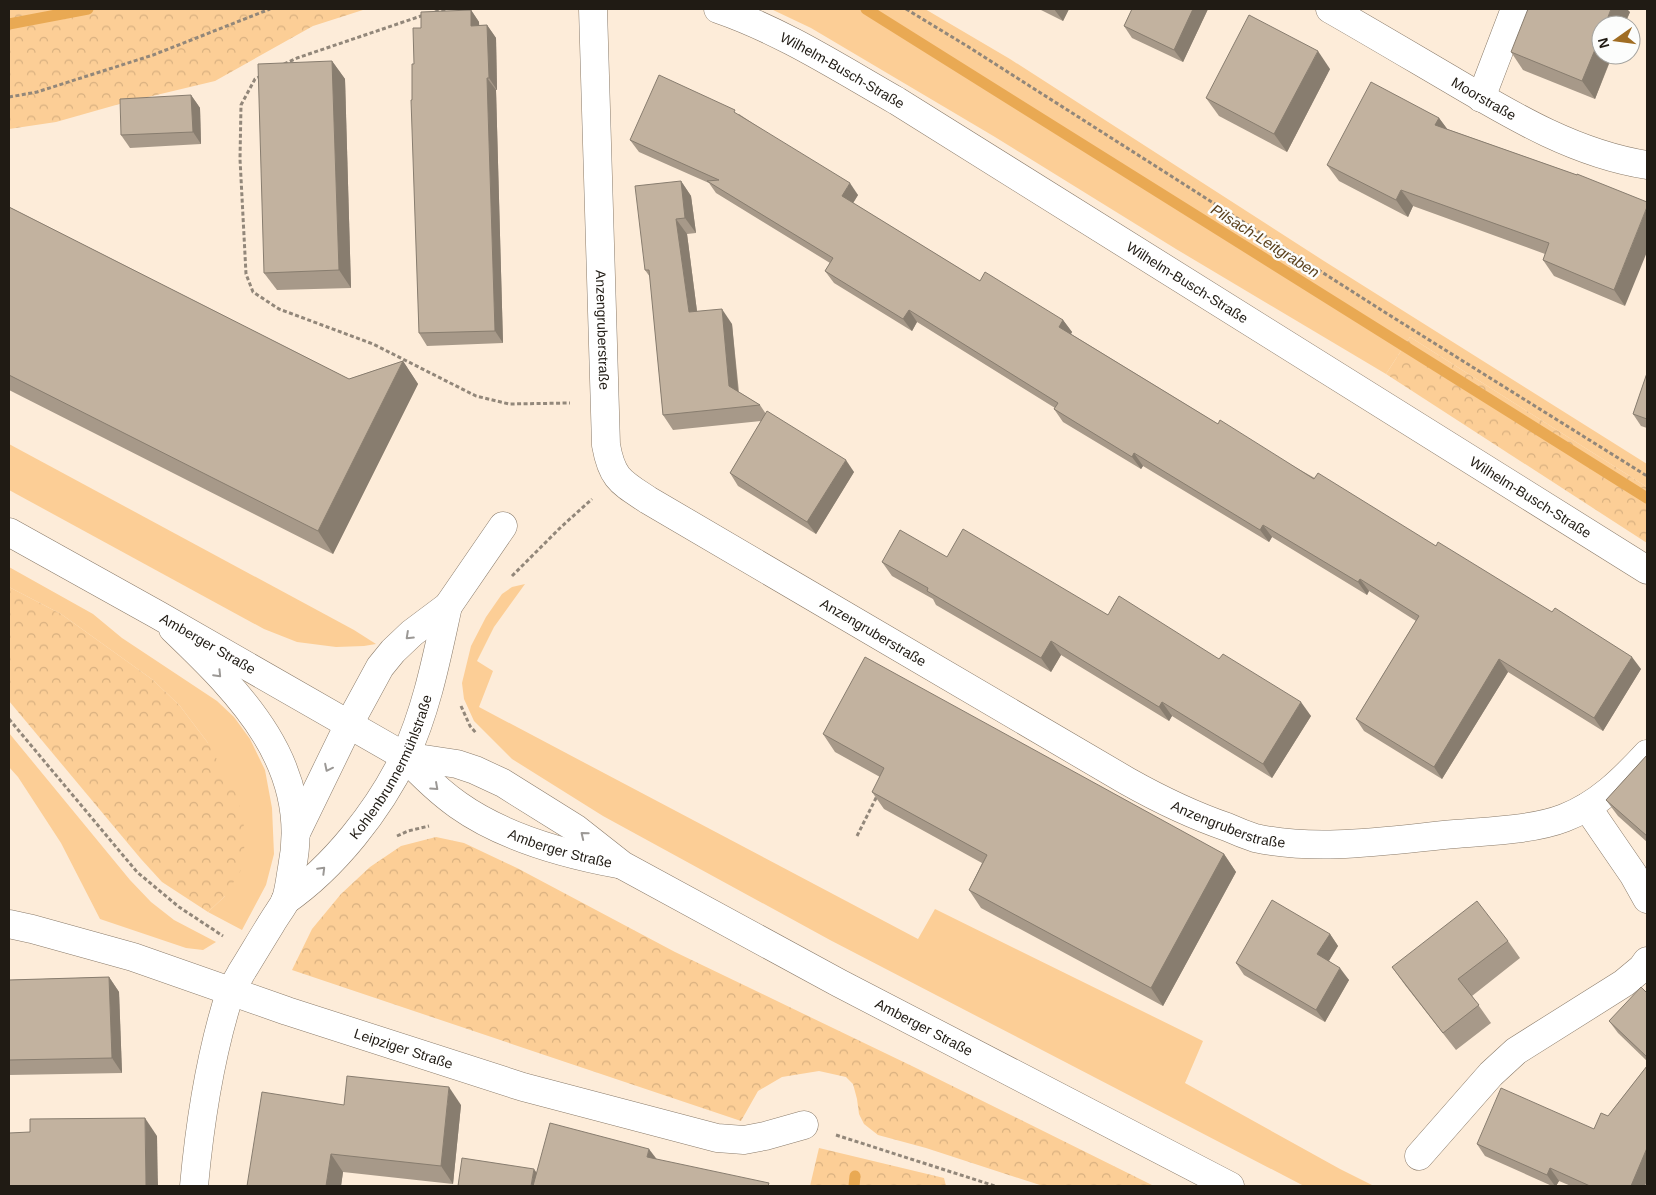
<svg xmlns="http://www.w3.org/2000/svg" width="1656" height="1195" viewBox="0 0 1656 1195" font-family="Arial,sans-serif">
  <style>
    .green { fill: #fcce96 }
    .forest { fill: url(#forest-crowns) }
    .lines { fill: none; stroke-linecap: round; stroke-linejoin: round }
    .stream { stroke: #e9a953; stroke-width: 11 }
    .minor-casing { stroke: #8a7b6a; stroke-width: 29 }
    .major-casing { stroke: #8a7b6a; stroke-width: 29 }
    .path { stroke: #92877a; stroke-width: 3; stroke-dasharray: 4 2.5; stroke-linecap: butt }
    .minor { stroke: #fff; stroke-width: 28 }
    .major { stroke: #fff; stroke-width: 28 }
    .wall { fill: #a79989 }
    .shaded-wall { fill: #887d6f }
    .building { fill: #c2b29f; stroke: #887d6f }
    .oneway { stroke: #9b9895 }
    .labels { text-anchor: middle; stroke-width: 5; stroke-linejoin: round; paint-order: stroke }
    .street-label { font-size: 14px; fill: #201b14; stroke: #fcfdfc }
    .water-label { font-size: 15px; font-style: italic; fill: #5a401c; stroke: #fcfdfc }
  </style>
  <defs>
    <pattern id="forest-crowns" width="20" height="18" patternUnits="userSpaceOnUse" patternTransform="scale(1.25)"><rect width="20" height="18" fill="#fcce96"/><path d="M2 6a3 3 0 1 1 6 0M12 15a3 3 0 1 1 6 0" fill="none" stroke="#d8b080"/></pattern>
  </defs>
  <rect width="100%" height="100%" fill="#fdecd9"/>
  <!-- green -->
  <g class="green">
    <path d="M 771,9 L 925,9 L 1010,59 L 1324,261 L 1647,464 L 1647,487 L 1410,337 L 1386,374 L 1176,249 L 995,137 L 811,28 Z"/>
    <path d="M 9,444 L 354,630 L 376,644 L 364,646 L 336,647 L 297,642 L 264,629 L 9,490 Z"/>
    <path d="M 9,567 L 93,614 L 122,638 L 217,701 L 234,717 L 250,739 L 265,770 L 272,808 L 274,854 L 266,885 L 242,930 L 208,912 L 225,896 L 208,743 L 180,706 L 153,680 L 61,614 L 9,587 Z"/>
    <path d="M 525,584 L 494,627 L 477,661 L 493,671 L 479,707 L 918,939 L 935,909 L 1203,1041 L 1185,1083 L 1340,1169 L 1374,1186 L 1304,1186 L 830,940 L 603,816 L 512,759 L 474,721 L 464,699 L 462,683 L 471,646 L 486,617 L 502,594 L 512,587 Z"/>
    <path d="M 9,733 L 130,880 L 151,902 L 174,920 L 216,942 L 203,950 L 186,948 L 100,919 L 61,843 L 18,777 L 9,767 Z"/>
  </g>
  <!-- forest -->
  <g class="forest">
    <path d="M 9,9 L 366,9 L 313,26 L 215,81 L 123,103 L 56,122 L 9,129 Z"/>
    <path d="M 1410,337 L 1647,487 L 1647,543 L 1386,374 Z"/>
    <path d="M 9,587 L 61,614 L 153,680 L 180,706 L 208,743 L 237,796 L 246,835 L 241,870 L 225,896 L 208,912 L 162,882 L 141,859 L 9,701 Z"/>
    <path d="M 436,837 L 464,843 L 517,868 L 675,952 L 914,1067 L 1154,1186 L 1043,1186 L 926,1148 L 878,1135 L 864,1124 L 859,1114 L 857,1099 L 853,1084 L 846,1077 L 819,1071 L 782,1077 L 758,1091 L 741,1121 L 292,970 L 312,929 L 341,894 L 370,867 L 401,846 Z"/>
    <path d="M 819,1148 L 944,1178 L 946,1186 L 810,1186 Z"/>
  </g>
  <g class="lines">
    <!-- stream -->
    <g class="stream">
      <path d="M 866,9 L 1647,498"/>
      <path d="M 9,24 L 88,9"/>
      <path d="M 854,1186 L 855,1176"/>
    </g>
    <!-- minor casing -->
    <g class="minor-casing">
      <g id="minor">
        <path id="s1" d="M 593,9 L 606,445 C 612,479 621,482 648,500 L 1127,781 C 1159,799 1192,815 1227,827 C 1236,831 1246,835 1255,838 C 1319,852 1391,840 1455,834 C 1489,831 1533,830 1564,818 C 1598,805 1623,780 1647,754"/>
        <path id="s2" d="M 718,9 C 782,31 839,68 897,101 L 1647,570"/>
        <path id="s3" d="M 1330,9 C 1372,33 1414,58 1455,82 C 1516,118 1577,154 1647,165"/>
        <path d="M 1481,98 L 1515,9"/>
        <path d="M 173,629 C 241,694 313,766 292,868 C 290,879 289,892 285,902 C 281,909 275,917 271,924 C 261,940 251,957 241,973 C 238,979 233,986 230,993 C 210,1055 200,1121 194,1186"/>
        <path d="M 1587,807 L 1633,874 L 1647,899"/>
        <path d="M 296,833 L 349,724 L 380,667 L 393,651 L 412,633 L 448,606 L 503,526"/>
        <path id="s4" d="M 285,901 C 334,867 379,810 405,756 C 427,709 437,656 448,606"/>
        <path id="s5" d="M 9,924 L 32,929 L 133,957 L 287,1011 L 523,1087 L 717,1138 L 744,1140 L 765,1136 L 804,1125"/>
        <path d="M 1419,1156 L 1491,1074 L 1516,1051 L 1624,983 L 1642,968 L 1647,961"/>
      </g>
    </g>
    <!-- major casing -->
    <g class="major-casing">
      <g id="major">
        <path id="s6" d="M 9,532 L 158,615 L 404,756 C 421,774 438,791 458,805 C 503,837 564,854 618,864"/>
        <path id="s7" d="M 404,756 L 457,764 L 475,770 L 503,783 L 575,828 L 622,865 L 839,983 L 1230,1186"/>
      </g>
    </g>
    <!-- path -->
    <g class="path">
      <path d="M 906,9 L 967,46 L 1386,313 L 1647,476"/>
      <path d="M 435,12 L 447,9"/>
      <path d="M 284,64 L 297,58 L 424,15"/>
      <path d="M 261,76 L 255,79 L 241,105 L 240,159 L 246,274 L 253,292 L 279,309 L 373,344 L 476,396 L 509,404 L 570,403"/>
      <path d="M 9,97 L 37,92 L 153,55 L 270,9"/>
      <path d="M 512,576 L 561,527 L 592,499"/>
      <path d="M 461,706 L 470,726 L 476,733"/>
      <path d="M 9,719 L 137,872 L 179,907 L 223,936"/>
      <path d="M 397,836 L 408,831 L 429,826"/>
      <path d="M 857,836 L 877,796"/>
      <path d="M 836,1135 L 995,1186"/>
    </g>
    <!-- minor -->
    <use href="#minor" class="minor"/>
    <!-- major -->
    <use href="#major" class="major"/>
  </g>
  <!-- wall -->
  <g class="wall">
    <path d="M 1039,9 L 1069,9 L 1063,21 Z"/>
    <path d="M 1132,9 L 1208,9 L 1183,62 L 1132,38 L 1124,26 Z"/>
    <path d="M 471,10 L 479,22 L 479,26 L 487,25 L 496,38 L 497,90 L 496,90 L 503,343 L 427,346 L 419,333 L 412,100 L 414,64 L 421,28 Z"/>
    <path d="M 1630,12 L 1595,99 L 1523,70 L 1511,52 Z"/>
    <path d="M 332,61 L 345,79 L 351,288 L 277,290 L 264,273 Z"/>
    <path d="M 1330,69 L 1287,152 L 1219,116 L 1206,98 Z"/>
    <path d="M 191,95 L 200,108 L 201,144 L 130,148 L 121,135 Z"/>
    <path d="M 739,114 L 858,195 L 853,203 L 980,281 L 1063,320 L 1072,332 L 1071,334 L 1218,424 L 1436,546 L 1641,669 L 1603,731 L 1508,672 L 1442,779 L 1364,731 L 1356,719 L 1416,621 L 1369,591 L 1367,595 L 1272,537 L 1269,542 L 1143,466 L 1141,469 L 1063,422 L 1054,409 L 1055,408 L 917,322 L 912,331 L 834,283 L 825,271 L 830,263 L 716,193 L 709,183 L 639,152 L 630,140 Z"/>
    <path d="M 1439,118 L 1447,129 L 1577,175 L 1625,306 L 1554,276 L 1543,260 L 1545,254 L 1413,206 L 1408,217 L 1339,181 L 1327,165 Z"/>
    <path d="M 681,181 L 691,196 L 696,233 L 687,234 L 697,311 L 732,324 L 739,392 L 760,405 L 766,414 L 854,472 L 816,534 L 738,486 L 730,473 L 761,421 L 673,430 L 663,415 L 650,277 L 645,270 Z"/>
    <path d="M 9,207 L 349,379 L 403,361 L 418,384 L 333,554 L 9,390 Z"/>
    <path d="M 1647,373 L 1647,428 L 1641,426 L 1633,414 Z"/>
    <path d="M 947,557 L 1108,615 L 1311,716 L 1272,778 L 1172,716 L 1169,721 L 1061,655 L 1051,672 L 936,605 L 933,599 L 892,576 L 882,562 Z"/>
    <path d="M 823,734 L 1224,854 L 1236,872 L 1163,1006 L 981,908 L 969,890 L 982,863 L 884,809 L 872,792 L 880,777 L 835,752 Z"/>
    <path d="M 1647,755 L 1647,842 L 1618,816 L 1606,800 Z"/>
    <path d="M 1330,934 L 1338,946 L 1329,961 L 1349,980 L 1325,1022 L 1244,975 L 1236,963 Z"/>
    <path d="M 1508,941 L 1520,958 L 1472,996 L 1491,1023 L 1456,1050 L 1405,985 L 1392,967 Z"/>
    <path d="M 109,977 L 119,992 L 122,1073 L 9,1075 L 9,980 Z"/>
    <path d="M 1647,993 L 1647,1061 L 1618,1033 L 1609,1021 Z"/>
    <path d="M 1647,1066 L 1647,1180 L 1645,1186 L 1571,1186 L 1559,1181 L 1556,1186 L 1552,1186 L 1485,1156 L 1477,1144 L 1594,1129 L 1608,1116 Z"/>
    <path d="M 344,1105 L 461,1105 L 453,1184 L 343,1172 L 341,1186 L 247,1186 Z"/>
  </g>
  <!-- shaded-wall -->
  <g class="shaded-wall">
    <path d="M 1054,9 L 1069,9 L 1063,21 Z"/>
    <path d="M 1193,9 L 1208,9 L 1183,62 L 1174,50 Z"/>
    <path d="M 1611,9 L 1627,9 L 1630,12 L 1624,25 L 1605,25 Z"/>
    <path d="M 471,10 L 479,22 L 480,38 L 471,26 Z"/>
    <path d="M 487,25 L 496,38 L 497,90 L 489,78 Z"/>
    <path d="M 1601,35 L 1601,55 L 1612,55 L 1595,99 L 1582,81 Z"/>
    <path d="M 1318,51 L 1330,69 L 1287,152 L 1274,134 Z"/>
    <path d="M 332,61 L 345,79 L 351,288 L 339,270 Z"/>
    <path d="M 487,78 L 496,90 L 503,343 L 495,331 Z"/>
    <path d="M 191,95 L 200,108 L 201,144 L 193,132 Z"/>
    <path d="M 1439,118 L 1451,134 L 1435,125 Z"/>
    <path d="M 681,181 L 691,196 L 696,233 L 685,218 Z"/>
    <path d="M 850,183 L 858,195 L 850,208 L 842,196 Z"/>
    <path d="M 1401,190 L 1413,206 L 1408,217 L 1396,200 Z"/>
    <path d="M 1647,207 L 1647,252 L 1625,306 L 1614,290 Z"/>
    <path d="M 676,219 L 687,234 L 699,327 L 689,312 Z"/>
    <path d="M 722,309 L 732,324 L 739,401 L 729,386 Z"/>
    <path d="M 909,310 L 917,322 L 912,331 L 903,319 Z"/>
    <path d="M 1063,320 L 1072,332 L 1068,339 L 1059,327 Z"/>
    <path d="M 403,361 L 418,384 L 333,554 L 318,531 Z"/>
    <path d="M 1134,453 L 1143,466 L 1141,469 L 1132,457 Z"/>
    <path d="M 846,460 L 854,472 L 816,534 L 807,522 Z"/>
    <path d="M 1263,525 L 1272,537 L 1269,542 L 1260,530 Z"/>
    <path d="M 1360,579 L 1369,591 L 1367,595 L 1358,582 Z"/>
    <path d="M 1051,641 L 1061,655 L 1051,672 L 1041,658 Z"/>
    <path d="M 1632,657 L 1641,669 L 1603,731 L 1594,718 Z"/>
    <path d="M 1499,659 L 1508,672 L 1442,779 L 1434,767 Z"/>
    <path d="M 1162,702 L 1172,716 L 1169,721 L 1159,707 Z"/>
    <path d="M 1301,702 L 1311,716 L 1272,778 L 1263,764 Z"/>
    <path d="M 1224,854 L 1236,872 L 1163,1006 L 1151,988 Z"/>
    <path d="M 1330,934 L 1338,946 L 1325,967 L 1317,954 Z"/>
    <path d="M 1340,968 L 1349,980 L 1325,1022 L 1316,1010 Z"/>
    <path d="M 109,977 L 119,992 L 122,1073 L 112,1058 Z"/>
    <path d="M 449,1087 L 461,1105 L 453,1184 L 441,1166 Z"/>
    <path d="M 145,1118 L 157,1136 L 158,1186 L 146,1186 Z"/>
    <path d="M 1647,1148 L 1647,1180 L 1645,1186 L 1631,1186 Z"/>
    <path d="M 649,1149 L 662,1166 L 647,1157 Z"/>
    <path d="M 331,1154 L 343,1172 L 341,1186 L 326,1186 Z"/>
    <path d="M 1550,1168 L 1559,1181 L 1556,1186 L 1555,1186 L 1547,1175 Z"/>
    <path d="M 534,1169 L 546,1186 L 531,1186 Z"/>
  </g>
  <!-- building -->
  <g class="building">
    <path d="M 1132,9 L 1193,9 L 1174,50 L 1124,26 Z"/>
    <path d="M 1528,9 L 1611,9 L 1605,25 L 1601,25 L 1601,35 L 1582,81 L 1511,52 Z"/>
    <path d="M 471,10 L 471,26 L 487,25 L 489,78 L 487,78 L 495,331 L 419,333 L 411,100 L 412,100 L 412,64 L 414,64 L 413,28 L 421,28 L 421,12 Z"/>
    <path d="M 1249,15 L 1318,51 L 1274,134 L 1206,98 Z"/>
    <path d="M 332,61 L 339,270 L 264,273 L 258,64 Z"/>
    <path d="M 659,75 L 735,110 L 734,112 L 850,183 L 842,196 L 980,281 L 985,272 L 1063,320 L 1059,327 L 1218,424 L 1220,420 L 1314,479 L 1318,473 L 1436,546 L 1438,542 L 1552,612 L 1555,608 L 1632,657 L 1594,718 L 1499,659 L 1434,767 L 1356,719 L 1419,616 L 1360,579 L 1358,582 L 1263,525 L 1260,530 L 1134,453 L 1132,457 L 1054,409 L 1058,403 L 909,310 L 903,319 L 825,271 L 833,258 L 707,181 L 719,180 L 630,140 Z"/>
    <path d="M 1371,82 L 1439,118 L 1435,125 L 1577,175 L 1577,174 L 1647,202 L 1647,207 L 1614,290 L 1543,260 L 1549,243 L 1401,190 L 1396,200 L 1327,165 Z"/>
    <path d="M 191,95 L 193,132 L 121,135 L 120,99 Z"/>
    <path d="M 681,181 L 685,218 L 676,219 L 689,312 L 722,309 L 729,386 L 760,405 L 663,415 L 649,270 L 645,270 L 635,186 Z"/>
    <path d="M 9,207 L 349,379 L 403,361 L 318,531 L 9,375 Z"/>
    <path d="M 1647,373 L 1647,419 L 1633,414 Z"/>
    <path d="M 767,411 L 846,460 L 807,522 L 730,473 Z"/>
    <path d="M 963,529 L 1108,615 L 1119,596 L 1219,659 L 1223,654 L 1301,702 L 1263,764 L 1162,702 L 1159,707 L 1051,641 L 1041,658 L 927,591 L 928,588 L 882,562 L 900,530 L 947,557 Z"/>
    <path d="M 865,657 L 1224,854 L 1151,988 L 969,890 L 987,855 L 872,792 L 884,768 L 823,734 Z"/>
    <path d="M 1647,755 L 1647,836 L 1606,800 Z"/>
    <path d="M 1272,900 L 1330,934 L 1317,954 L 1340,968 L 1316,1010 L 1236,963 Z"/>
    <path d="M 1477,901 L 1508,941 L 1458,979 L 1479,1005 L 1443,1033 L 1392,967 Z"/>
    <path d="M 109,977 L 112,1058 L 9,1060 L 9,980 Z"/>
    <path d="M 1641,987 L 1647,993 L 1647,1057 L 1609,1021 Z"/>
    <path d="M 1647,1066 L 1647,1148 L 1631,1186 L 1590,1186 L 1550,1168 L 1547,1175 L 1477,1144 L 1501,1088 L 1594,1129 L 1601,1113 L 1608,1116 Z"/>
    <path d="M 347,1076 L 449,1087 L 441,1166 L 331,1154 L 326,1186 L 247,1186 L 262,1092 L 344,1105 Z"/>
    <path d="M 145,1118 L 146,1186 L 9,1186 L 9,1133 L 30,1132 L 30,1119 Z"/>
    <path d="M 550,1123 L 649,1149 L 647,1157 L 769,1183 L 768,1186 L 533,1186 Z"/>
    <path d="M 462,1158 L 534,1169 L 531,1186 L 458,1186 Z"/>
  </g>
  <!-- one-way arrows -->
  <defs><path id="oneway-chevron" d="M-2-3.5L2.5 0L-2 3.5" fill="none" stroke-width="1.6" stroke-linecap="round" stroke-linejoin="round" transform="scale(1.25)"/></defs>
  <g class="oneway">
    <use href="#oneway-chevron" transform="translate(409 636) rotate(137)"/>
    <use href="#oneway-chevron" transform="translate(218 674) rotate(46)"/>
    <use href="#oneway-chevron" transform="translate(328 768) rotate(116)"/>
    <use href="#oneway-chevron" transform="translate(435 787) rotate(42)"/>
    <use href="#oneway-chevron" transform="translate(584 835) rotate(-141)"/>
    <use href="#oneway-chevron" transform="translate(322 870) rotate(-45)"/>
  </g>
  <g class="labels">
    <!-- street labels -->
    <g class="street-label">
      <text dy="5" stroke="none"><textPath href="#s2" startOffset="139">Wilhelm-Busch-Straße</textPath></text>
      <text dy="5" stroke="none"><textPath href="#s3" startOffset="178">Moorstraße</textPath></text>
      <text dy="5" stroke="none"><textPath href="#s2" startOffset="544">Wilhelm-Busch-Straße</textPath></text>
      <text dy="5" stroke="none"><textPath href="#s1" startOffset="321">Anzengruberstraße</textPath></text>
      <text dy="5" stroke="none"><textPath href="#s2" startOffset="949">Wilhelm-Busch-Straße</textPath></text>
      <text dy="5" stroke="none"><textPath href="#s1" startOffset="770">Anzengruberstraße</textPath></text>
      <text dy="5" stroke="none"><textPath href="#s6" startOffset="228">Amberger Straße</textPath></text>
      <text dy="5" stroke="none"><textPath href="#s4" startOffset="174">Kohlenbrunnermühlstraße</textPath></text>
      <text dy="5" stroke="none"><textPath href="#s1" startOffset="1175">Anzengruberstraße</textPath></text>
      <text dy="5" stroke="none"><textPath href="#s6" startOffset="639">Amberger Straße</textPath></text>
      <text dy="5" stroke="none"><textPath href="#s7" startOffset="591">Amberger Straße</textPath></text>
      <text dy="5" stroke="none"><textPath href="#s5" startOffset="414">Leipziger Straße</textPath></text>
    </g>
    <!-- water labels -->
    <g class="water-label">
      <text transform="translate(1265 241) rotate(32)" y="5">Pilsach-Leitgraben</text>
    </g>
  </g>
  <!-- border -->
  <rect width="1656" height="1195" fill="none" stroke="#201b14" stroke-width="20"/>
  <!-- north arrow -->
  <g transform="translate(1616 40) rotate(256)"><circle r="24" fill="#fcfdfc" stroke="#a4a39f"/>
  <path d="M0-4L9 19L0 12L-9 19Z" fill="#a06d23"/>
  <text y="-8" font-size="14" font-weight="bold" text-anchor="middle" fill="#201b14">N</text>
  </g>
</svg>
